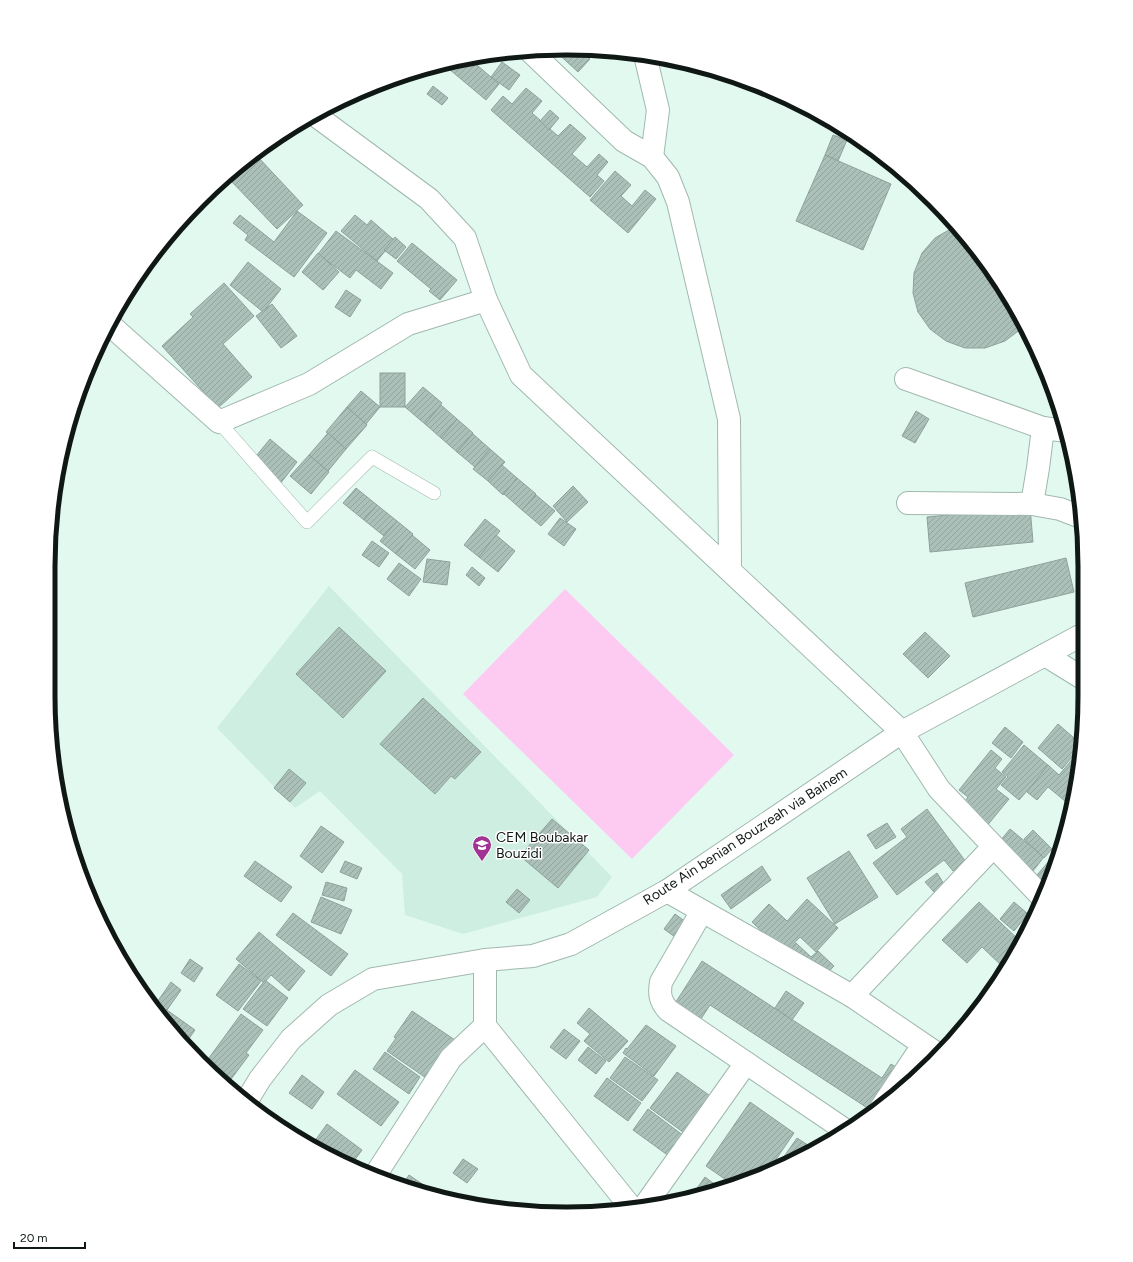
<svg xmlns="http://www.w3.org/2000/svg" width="1133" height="1262" viewBox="0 0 1133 1262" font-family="Figtree,sans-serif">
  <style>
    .built { fill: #ceeee2 }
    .pitch { fill: #fdcaf2 }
    .building { fill: url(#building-hatch); stroke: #8da29b }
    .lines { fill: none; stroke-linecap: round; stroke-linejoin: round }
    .service-casing { stroke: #a1b8af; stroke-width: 14 }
    .minor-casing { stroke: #a1b8af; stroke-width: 24 }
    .secondary-casing { stroke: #a1b8af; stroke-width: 24 }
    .service { stroke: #fff; stroke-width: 13 }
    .minor { stroke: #fff; stroke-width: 22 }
    .secondary { stroke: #fff; stroke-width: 22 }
    .labels { text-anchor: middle; stroke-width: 3; stroke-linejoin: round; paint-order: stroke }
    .street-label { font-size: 14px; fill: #101815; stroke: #fff }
    .poi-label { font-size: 14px; fill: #101815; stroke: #fff; text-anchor: start }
    .rim { fill: none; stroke: #101815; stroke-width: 5 }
  </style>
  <defs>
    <pattern id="building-hatch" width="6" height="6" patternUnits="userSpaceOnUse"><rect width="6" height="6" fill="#aac0b8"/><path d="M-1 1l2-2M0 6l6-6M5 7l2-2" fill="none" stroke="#91a49d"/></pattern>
  </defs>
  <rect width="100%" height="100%" fill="#e2f9f0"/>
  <!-- built -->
  <path class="built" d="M 329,586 L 612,877 L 597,897 L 463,934 L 405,915 L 402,874 L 320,791 L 295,808 L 217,728 Z"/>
  <!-- pitch -->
  <path class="pitch" d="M 565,589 L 734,755 L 632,859 L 463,694 Z"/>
  <!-- building -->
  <g class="building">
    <path d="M 554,50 L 581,51 L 590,59 L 578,72 Z"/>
    <path d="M 470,59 L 499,84 L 486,100 L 443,64 Z"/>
    <path d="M 502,62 L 520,75 L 509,90 L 491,77 Z"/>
    <path d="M 433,86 L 448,98 L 442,105 L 427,94 Z"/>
    <path d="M 526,88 L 542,101 L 532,113 L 558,136 L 570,124 L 586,138 L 572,154 L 587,167 L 599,154 L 608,162 L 597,175 L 604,181 L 590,197 L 491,110 L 503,96 L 512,104 Z"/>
    <path d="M 550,110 L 559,118 L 549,130 L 540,121 Z"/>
    <path d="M 833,135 L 847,140 L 838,161 L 825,155 Z"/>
    <path d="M 825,155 L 891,184 L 863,250 L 796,221 Z"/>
    <path d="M 258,157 L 303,205 L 277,229 L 232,182 Z"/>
    <path d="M 615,171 L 631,185 L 621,196 L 632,206 L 645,190 L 656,199 L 628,233 L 590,200 Z"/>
    <path d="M 297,211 L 327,233 L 294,277 L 245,240 L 248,235 L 233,223 L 240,215 L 274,242 Z"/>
    <path d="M 355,215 L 367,225 L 371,220 L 394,240 L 377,261 L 341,231 Z"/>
    <path d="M 954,227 L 955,227 L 978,251 L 1024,324 L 1021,329 L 1005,341 L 985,348 L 965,348 L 946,341 L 930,329 L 918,312 L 913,293 L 914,273 L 922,253 L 935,238 Z"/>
    <path d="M 336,231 L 393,273 L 381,289 L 356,270 L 350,278 L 318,254 Z"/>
    <path d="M 395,237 L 406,247 L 396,259 L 384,250 Z"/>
    <path d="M 412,243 L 457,280 L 440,300 L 429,291 L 431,289 L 397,261 Z"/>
    <path d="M 318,253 L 339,272 L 323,290 L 302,272 Z"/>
    <path d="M 248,262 L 281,289 L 263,312 L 230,285 Z"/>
    <path d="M 224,283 L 254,316 L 223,344 L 252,377 L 218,408 L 162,346 L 193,317 L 190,314 Z"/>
    <path d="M 346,290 L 361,300 L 350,317 L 335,307 Z"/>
    <path d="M 272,304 L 297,336 L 281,348 L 256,316 Z"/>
    <rect x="380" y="373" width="25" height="34"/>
    <path d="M 423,387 L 442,403 L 425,424 L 405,407 Z"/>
    <path d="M 361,391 L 380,407 L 366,424 L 347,407 Z"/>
    <path d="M 441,405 L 457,419 L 441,438 L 425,424 Z"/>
    <path d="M 347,407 L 367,425 L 346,449 L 326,432 Z"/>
    <path d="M 916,411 L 929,419 L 915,443 L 902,436 Z"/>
    <path d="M 457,419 L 473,433 L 457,452 L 441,438 Z"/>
    <path d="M 328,433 L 346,449 L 328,471 L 309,455 Z"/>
    <path d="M 473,434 L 490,449 L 475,467 L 457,452 Z"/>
    <path d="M 270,439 L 297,462 L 280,484 L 252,461 Z"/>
    <path d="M 490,449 L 505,462 L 488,481 L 473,469 Z"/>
    <path d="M 309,455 L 329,472 L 311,494 L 290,476 Z"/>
    <path d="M 502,465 L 517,478 L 503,495 L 488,481 Z"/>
    <path d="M 517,478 L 536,494 L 522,510 L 504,494 Z"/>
    <path d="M 573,486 L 588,502 L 567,522 L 553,506 Z"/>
    <path d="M 356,488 L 377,505 L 364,520 L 343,503 Z"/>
    <path d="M 536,495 L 555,511 L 541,526 L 522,510 Z"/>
    <path d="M 377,505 L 397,521 L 384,536 L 364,520 Z"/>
    <path d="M 1030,507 L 1033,542 L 930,552 L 927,517 Z"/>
    <path d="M 560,518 L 576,529 L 564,546 L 548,534 Z"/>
    <path d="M 485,519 L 500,531 L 479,557 L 464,545 Z"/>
    <path d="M 397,521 L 413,534 L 396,554 L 380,541 Z"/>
    <path d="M 412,535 L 430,550 L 415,569 L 396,554 Z"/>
    <path d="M 496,535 L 515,551 L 498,572 L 479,557 Z"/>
    <path d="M 372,541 L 389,553 L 379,567 L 362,555 Z"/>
    <path d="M 1066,558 L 1074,592 L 973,617 L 965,583 Z"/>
    <path d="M 427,559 L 450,562 L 447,585 L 423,582 Z"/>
    <path d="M 399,563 L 421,579 L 409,596 L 387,579 Z"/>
    <path d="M 472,567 L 485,578 L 479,586 L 466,575 Z"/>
    <path d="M 339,627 L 386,671 L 343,718 L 296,674 Z"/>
    <path d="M 925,632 L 950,656 L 928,678 L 903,654 Z"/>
    <path d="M 423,698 L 481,752 L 455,779 L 451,776 L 435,794 L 380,744 Z"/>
    <path d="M 1058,724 L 1081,744 L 1081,746 L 1062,769 L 1038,748 Z"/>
    <path d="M 1005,727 L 1023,742 L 1011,758 L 992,743 Z"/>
    <path d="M 1024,745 L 1049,766 L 1019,800 L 1001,785 L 1008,777 L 1002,772 Z"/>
    <path d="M 991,750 L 1002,759 L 995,768 L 1006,777 L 996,789 L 1009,799 L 986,827 L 961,806 L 968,797 L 959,790 Z"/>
    <path d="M 1080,750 L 1071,806 L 1048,787 L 1037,800 L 1027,792 L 1048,765 L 1059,775 Z"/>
    <path d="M 289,769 L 306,783 L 290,802 L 274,788 Z"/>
    <path d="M 927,809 L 966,862 L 953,871 L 944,860 L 897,895 L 873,863 L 907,837 L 901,829 Z"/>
    <path d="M 552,819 L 589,850 L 558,888 L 520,856 Z"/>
    <path d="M 887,823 L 896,837 L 876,849 L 867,835 Z"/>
    <path d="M 321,826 L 344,842 L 322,873 L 300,856 Z"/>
    <path d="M 1010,829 L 1044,857 L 1025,881 L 990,853 Z"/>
    <path d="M 1033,830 L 1052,849 L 1044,858 L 1024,839 Z"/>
    <path d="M 1064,837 L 1064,838 L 1061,847 L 1058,845 Z"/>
    <path d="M 849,851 L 878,897 L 835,924 L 807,878 Z"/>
    <path d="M 255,861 L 292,887 L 281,902 L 244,876 Z"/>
    <path d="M 345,861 L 362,868 L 357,879 L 340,872 Z"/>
    <path d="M 1049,861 L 1054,866 L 1044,892 L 1031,882 Z"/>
    <path d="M 762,866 L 771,880 L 731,909 L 721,895 Z"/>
    <path d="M 937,873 L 944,884 L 934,892 L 925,882 Z"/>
    <path d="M 326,882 L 347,888 L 344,901 L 322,895 Z"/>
    <path d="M 517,889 L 530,900 L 519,913 L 506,902 Z"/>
    <path d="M 321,897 L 352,910 L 341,934 L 311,922 Z"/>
    <path d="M 807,899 L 838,928 L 816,952 L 800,937 L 785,953 L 752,922 L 769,904 L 787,921 Z"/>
    <path d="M 979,902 L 1021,942 L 1004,968 L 982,947 L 967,963 L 942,940 Z"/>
    <path d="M 1014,902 L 1028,914 L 1014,931 L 1000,919 Z"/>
    <path d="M 293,913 L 348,954 L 331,976 L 276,935 Z"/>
    <path d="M 675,914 L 686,922 L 675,937 L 664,929 Z"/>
    <path d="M 259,932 L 305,971 L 289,991 L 271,975 L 264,983 L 236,959 Z"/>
    <path d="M 796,943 L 811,957 L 818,951 L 834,966 L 814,987 L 783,957 Z"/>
    <path d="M 190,959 L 203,968 L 194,982 L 181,973 Z"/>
    <path d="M 702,961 L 882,1078 L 891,1064 L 899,1069 L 872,1111 L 710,1005 L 699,1022 L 674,1005 Z"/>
    <path d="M 239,964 L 261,981 L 238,1011 L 216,995 Z"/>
    <path d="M 265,980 L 288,998 L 267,1026 L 243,1009 Z"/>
    <path d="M 171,982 L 181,990 L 167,1010 L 195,1030 L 186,1043 L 153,1008 Z"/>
    <path d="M 786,991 L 804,1003 L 792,1020 L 775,1008 Z"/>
    <path d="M 589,1008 L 628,1041 L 609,1062 L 584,1041 L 590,1034 L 577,1023 Z"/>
    <path d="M 412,1011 L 455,1040 L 429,1080 L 387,1051 L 396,1038 L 394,1037 Z"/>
    <path d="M 241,1014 L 263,1030 L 246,1053 L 249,1055 L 229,1082 L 215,1071 L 206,1062 Z"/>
    <path d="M 646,1025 L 676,1046 L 654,1076 L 623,1053 L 626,1048 L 627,1049 Z"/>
    <path d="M 564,1029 L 580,1041 L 566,1059 L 550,1047 Z"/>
    <path d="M 588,1047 L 606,1061 L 596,1074 L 578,1060 Z"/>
    <path d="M 385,1052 L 420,1077 L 409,1094 L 373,1069 Z"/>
    <path d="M 625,1057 L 658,1080 L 642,1101 L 610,1078 Z"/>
    <path d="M 355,1070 L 399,1102 L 381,1126 L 337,1094 Z"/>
    <path d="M 677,1072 L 713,1098 L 687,1135 L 650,1108 Z"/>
    <path d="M 302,1075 L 324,1092 L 312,1109 L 289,1093 Z"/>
    <path d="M 607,1078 L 641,1103 L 628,1121 L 594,1096 Z"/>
    <path d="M 750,1102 L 794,1133 L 768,1171 L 753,1177 L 750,1174 L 746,1179 L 732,1184 L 706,1166 Z"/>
    <path d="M 648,1109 L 688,1139 L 673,1159 L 633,1130 Z"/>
    <path d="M 280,1121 L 306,1141 L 278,1124 Z"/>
    <path d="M 327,1124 L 362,1150 L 351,1165 L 337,1161 L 312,1145 Z"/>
    <path d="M 797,1138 L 814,1149 L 796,1161 L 776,1168 Z"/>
    <path d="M 463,1159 L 478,1169 L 467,1183 L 453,1173 Z"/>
    <path d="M 409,1175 L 437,1194 L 404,1183 Z"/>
    <path d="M 705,1177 L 721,1189 L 700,1196 L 690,1198 Z"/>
  </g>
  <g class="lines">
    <!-- service casing -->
    <g class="service-casing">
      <path id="service" d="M 219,422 L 307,522 L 372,457 L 434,493"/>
    </g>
    <!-- minor casing -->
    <g class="minor-casing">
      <g id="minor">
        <path d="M 529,50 L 624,141 L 652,157 L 668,177 L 678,202 L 729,419 L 730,569"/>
        <path d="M 645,55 L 658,110 L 652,157"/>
        <path d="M 315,115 L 429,199 L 465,238 L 486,300 L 521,375 L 902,732 L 939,789 L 1042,897"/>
        <path d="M 109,324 L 219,422 L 309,384 L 408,324 L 486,300"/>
        <path d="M 906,379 L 1043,428"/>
        <path d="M 908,503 L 1032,504 L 1060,509 L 1081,517"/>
        <path d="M 1032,504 L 1038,468 L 1043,428 L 1067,431"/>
        <path d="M 1045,655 L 1084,679"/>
        <path d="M 667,891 L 852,996 L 936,1053"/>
        <path d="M 702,911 L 661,982 C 659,994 660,1001 668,1010 L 845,1130"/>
        <path d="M 485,960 L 485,1026 L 630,1206"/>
        <path d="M 852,996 L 993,847"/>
        <path d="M 881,1108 L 923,1045"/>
        <path d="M 376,1174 L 451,1058 L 485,1026"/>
        <path d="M 646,1204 L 746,1063"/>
      </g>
    </g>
    <!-- secondary casing -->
    <g class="secondary-casing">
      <path id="secondary" d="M 246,1102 L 260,1079 L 291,1039 L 329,1005 L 373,979 L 485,960 L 533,956 L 571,944 L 667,891 L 902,732 L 1078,637 L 1084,635"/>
    </g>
    <!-- service -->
    <use href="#service" class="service"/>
    <!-- minor -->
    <use href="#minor" class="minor"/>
    <!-- secondary -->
    <use href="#secondary" class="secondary"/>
  </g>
  <!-- icons -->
  <defs>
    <g id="school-pin" transform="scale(1)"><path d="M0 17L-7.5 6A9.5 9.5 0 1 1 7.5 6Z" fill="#a13392" stroke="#fff"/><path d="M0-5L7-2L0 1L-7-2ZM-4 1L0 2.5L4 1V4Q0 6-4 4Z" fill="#fff"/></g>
  </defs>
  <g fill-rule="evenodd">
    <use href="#school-pin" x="482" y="845"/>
  </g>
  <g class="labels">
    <!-- street labels -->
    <g class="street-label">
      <text transform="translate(745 836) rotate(-33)" y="5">Route Ain benian Bouzreah via Bainem</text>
    </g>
    <!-- poi labels -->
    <g class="poi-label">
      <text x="496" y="842">CEM Boubakar<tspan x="496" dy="16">Bouzidi</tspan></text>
    </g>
  </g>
  <!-- crop -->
  <path d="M0 0H1133V1262H0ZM566 55H567A511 511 0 0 1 1078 566V696A511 511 0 0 1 567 1207H566A511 511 0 0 1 55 696V566A511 511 0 0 1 566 55Z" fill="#fff" fill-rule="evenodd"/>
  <path class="rim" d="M566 55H567A511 511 0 0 1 1078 566V696A511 511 0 0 1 567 1207H566A511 511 0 0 1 55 696V566A511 511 0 0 1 566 55Z"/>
  <!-- scale -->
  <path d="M14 1242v6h71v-6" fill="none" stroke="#101815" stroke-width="2"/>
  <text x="20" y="1242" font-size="12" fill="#101815" stroke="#ffffff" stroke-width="3" paint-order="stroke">20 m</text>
</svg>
